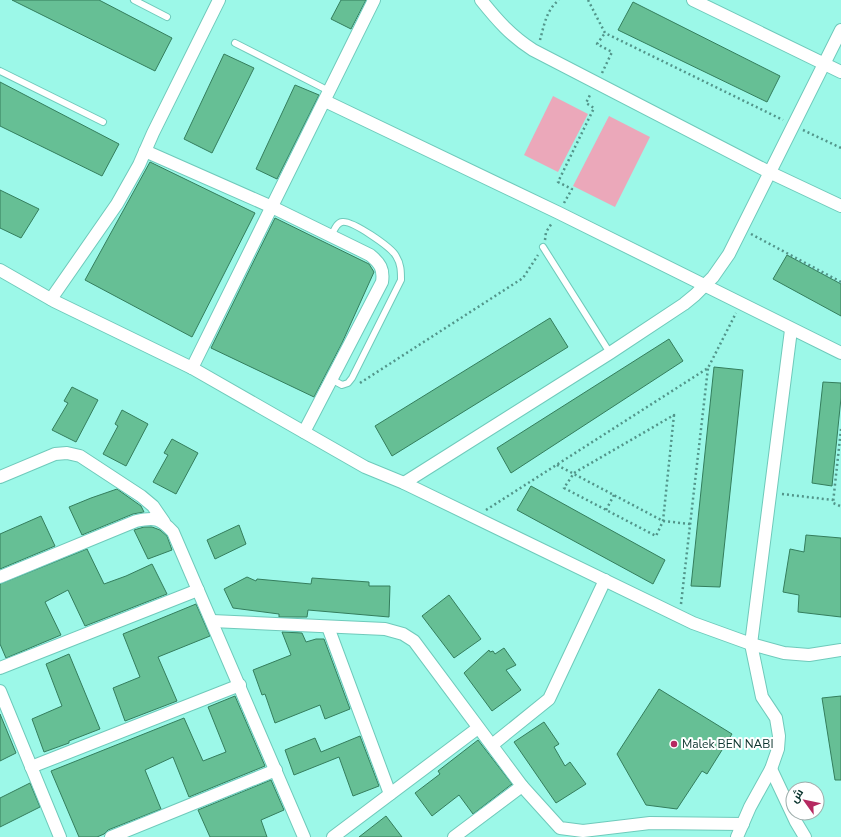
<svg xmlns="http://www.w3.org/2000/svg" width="841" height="837" viewBox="0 0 841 837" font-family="'Nunito Sans',Cairo,sans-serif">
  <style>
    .green { fill: #eba8ba }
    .building { fill: #66bf95; stroke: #347e5d }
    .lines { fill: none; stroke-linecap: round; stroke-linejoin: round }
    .lane-casing { stroke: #6fcabb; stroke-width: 8 }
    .street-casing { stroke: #6fcabb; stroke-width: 14 }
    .path { stroke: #52958a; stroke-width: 2.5; stroke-dasharray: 2 3; stroke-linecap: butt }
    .lane { stroke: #fff; stroke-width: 6 }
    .street { stroke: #fff; stroke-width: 12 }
    .poi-dot { fill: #b52961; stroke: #fff; stroke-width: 1.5 }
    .labels { text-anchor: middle; stroke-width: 4; stroke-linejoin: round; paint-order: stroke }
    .poi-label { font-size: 12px; fill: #09322c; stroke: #fff; text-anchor: start }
  </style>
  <rect width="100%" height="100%" fill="#9cf8e8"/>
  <!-- green -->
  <g class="green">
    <path d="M 553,96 L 588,114 L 558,172 L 524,155 Z"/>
    <path d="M 609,116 L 650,137 L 615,207 L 573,186 Z"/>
  </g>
  <!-- building -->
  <g class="building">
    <path d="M 12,0 L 99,0 L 172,38 L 155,71 Z"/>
    <path d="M 341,0 L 366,0 L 351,29 L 331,19 Z"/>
    <path d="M 633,2 L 780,76 L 767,102 L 618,30 Z"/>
    <path d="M 224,54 L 254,68 L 212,153 L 184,139 Z"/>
    <path d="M 0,82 L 119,144 L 102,176 L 0,126 Z"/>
    <path d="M 295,85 L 319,95 L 277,179 L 256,169 Z"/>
    <path d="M 150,162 L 255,213 L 192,337 L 85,280 Z"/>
    <path d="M 0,190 L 39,209 L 21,238 L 0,228 Z"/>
    <path d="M 275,218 L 369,264 L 374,272 L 342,343 L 314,397 L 211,348 Z"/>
    <path d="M 787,255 L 841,284 L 841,316 L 773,279 Z"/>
    <path d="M 550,318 L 568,347 L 392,456 L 375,426 Z"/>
    <path d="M 669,339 L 683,361 L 511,473 L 497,448 Z"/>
    <path d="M 714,367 L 743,370 L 720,587 L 691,586 Z"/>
    <path d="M 823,382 L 841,383 L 841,398 L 832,486 L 812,483 Z"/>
    <path d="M 72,387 L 98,400 L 76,442 L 52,430 L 68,403 L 64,401 Z"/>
    <path d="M 122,410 L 148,424 L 126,466 L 103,454 L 118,426 L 115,424 Z"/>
    <path d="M 172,439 L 198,453 L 176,494 L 153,482 L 168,455 L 164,453 Z"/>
    <path d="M 531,486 L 665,560 L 653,584 L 517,510 Z"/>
    <path d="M 117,489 L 141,506 L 144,512 L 133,514 L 82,535 L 69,507 L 91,498 Z"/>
    <path d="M 41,516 L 55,546 L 0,569 L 0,534 Z"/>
    <path d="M 239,525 L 246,544 L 215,559 L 207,540 Z"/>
    <path d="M 144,527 L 152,527 L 160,530 L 167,536 L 172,550 L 148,559 L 134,530 Z"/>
    <path d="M 806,535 L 841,538 L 841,617 L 798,612 L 799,595 L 783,592 L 790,549 L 804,552 Z"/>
    <path d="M 87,549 L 104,584 L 126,576 L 152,564 L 167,594 L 85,626 L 68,590 L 45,602 L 61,635 L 6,658 L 0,644 L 0,584 Z"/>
    <path d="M 247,577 L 256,581 L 257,579 L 311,584 L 312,578 L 369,582 L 369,586 L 390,586 L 389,617 L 308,610 L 307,617 L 279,617 L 279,614 L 233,608 L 224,589 Z"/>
    <path d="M 449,595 L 481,639 L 454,658 L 422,616 Z"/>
    <path d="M 196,604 L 210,636 L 158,657 L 177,701 L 125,721 L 113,688 L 140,677 L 123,634 Z"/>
    <path d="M 282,632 L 302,633 L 306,642 L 316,639 L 324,639 L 350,709 L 325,719 L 320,705 L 275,723 L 265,694 L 262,695 L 253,670 L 291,655 Z"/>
    <path d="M 504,648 L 516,665 L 506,670 L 521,690 L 492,711 L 464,673 L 489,650 L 490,652 L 493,651 L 495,654 Z"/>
    <path d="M 69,654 L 100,729 L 69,741 L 69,743 L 44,752 L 32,719 L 62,706 L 46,664 Z"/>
    <path d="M 659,689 L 732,734 L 707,774 L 702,771 L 677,809 L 646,805 L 617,754 Z"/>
    <path d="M 235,696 L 265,766 L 189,797 L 173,757 L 145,770 L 161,809 L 108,830 L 104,834 L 97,837 L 79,837 L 51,771 L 184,718 L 203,761 L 226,752 L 208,707 Z"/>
    <path d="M 841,696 L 841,780 L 835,780 L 822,698 Z"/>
    <path d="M 0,714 L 16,753 L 0,761 Z"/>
    <path d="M 544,722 L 559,744 L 554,747 L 565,766 L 570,762 L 586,784 L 556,803 L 514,742 Z"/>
    <path d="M 360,736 L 379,786 L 353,796 L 339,757 L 294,775 L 285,750 L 315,738 L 321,752 Z"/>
    <path d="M 478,740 L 512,784 L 473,814 L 459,795 L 432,816 L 415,793 L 440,774 L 438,771 Z"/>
    <path d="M 271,780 L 284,810 L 261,820 L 267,837 L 210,837 L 198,810 Z"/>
    <path d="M 30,783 L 40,807 L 0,827 L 0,798 Z"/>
    <path d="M 386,816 L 402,837 L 359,837 Z"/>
  </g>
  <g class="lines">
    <!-- lane casing -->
    <g class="lane-casing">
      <g id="lane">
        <path d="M 134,0 L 167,17"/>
        <path d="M 235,43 L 329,91"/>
        <path d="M 0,71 L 103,122"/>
        <path d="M 331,236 C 334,231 336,223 342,222 C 352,220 391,247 396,256 C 401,264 401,271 401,280 L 352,378 L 348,383 L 342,385 L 331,379"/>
        <path d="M 543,247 L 610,353"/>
      </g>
    </g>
    <!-- street casing -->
    <g class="street-casing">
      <g id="street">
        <path d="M 481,0 C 497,20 511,36 533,50 L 771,173 L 841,206"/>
        <path d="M 693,0 L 841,72"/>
        <path d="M 325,101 L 559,213 L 841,353"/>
        <path d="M 145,151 L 272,207 L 370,255 C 380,263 384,269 382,282 L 304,432"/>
        <path d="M 0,270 L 54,301 L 192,368 L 365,467 L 404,483 L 693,623 L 751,644 L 784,653 L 809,655 L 841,650"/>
        <path d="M 51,299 L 117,204 L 139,165 L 153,133 L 219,0"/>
        <path d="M 192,368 L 374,0"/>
        <path d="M 0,477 L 55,454 L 67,453 L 80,456 L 141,496 L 153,506 L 164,522"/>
        <path d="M 404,483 L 610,353 L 684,304 L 695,295 L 713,277 L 729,254 L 841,30"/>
        <path d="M 0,577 L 136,521 C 155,517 160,518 173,532 L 304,837"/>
        <path d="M 212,621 L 385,629 L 403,634 L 414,641 L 522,786 L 454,837"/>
        <path d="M 328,627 L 390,794"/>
        <path d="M 0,668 L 198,590"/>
        <path d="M 0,691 L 60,837"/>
        <path d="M 492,745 L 549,699 L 605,580"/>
        <path d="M 31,767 L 240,685"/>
        <path d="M 771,769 L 796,822 L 805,837"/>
        <path d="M 522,786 L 560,828 L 583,831 L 650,823 L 743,824"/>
        <path d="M 111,837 L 276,770"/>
        <path d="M 333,837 L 478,728"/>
        <path d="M 737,837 L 750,807 L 771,769 L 778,749 L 779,736 L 776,718 L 762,697 L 751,644 L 791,330"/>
      </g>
    </g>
    <!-- path -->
    <g class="path">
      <path d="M 588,0 L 605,33 L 783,120"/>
      <path d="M 540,40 C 544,26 546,10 559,0"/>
      <path d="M 602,73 L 612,52 L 597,44 L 605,33"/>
      <path d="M 803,130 L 841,148"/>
      <path d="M 564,203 L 572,189 L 558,182 L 594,108 L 586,103 L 591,93"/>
      <path d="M 751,234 L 841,282"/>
      <path d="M 545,240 L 546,232 L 552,223"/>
      <path d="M 360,383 L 523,278 L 538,255"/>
      <path d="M 674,415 L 663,521 L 656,536 L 564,488 L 574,473 Z"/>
      <path d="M 841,429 L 833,503 L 840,506 L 841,504"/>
      <path d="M 557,465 L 663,521 L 690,524"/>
      <path d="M 782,494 L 833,500"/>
      <path d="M 486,510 L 708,368 L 736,313"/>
      <path d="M 606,510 L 614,495"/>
      <path d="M 681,604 L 708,368"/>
    </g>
    <!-- lane -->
    <use href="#lane" class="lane"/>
    <!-- street -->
    <use href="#street" class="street"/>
  </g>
  <!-- markers -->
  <circle class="poi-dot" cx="674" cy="744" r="4"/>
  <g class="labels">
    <!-- poi labels -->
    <g class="poi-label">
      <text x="682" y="748">Malek BEN NABI</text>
    </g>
  </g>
  <!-- north arrow -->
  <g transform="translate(805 801) rotate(303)"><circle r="19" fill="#ffffff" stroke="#9dadab"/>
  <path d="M0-3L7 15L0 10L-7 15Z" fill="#b52961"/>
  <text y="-6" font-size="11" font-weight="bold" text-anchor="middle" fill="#09322c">ش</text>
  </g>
</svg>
